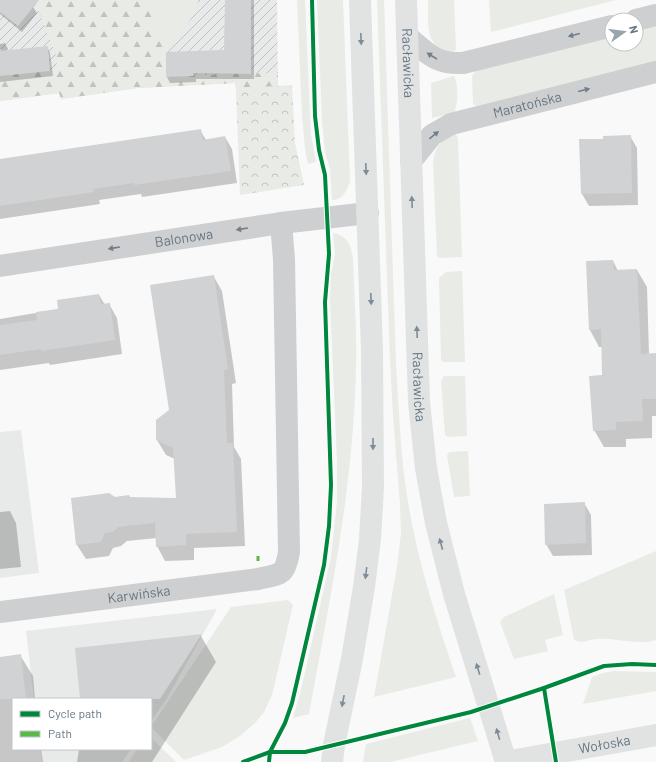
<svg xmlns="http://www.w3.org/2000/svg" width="656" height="762" viewBox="0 0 656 762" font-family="Barlow,sans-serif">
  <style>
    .built { fill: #e8e9e9 }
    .industrial { fill: url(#industrial-furrows) }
    .green { fill: #e8ebe6 }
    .forest { fill: url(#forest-firs) }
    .park { fill: url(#park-crowns) }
    .shadow { fill: #0003 }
    .building { fill: #d0d2d3 }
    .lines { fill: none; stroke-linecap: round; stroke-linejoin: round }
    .minor { stroke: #cecfd0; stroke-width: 22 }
    .secondary { stroke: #e1e2e2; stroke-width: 22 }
    .quiet { stroke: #58b947; stroke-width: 3; stroke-dasharray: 6 3; stroke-linecap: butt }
    .cycleway-casing { stroke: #fff; stroke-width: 6 }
    .cycleway { stroke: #00873e; stroke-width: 4 }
    .oneway { fill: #707f8b }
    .oneway2 { fill: #7e8c96 }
    .labels { text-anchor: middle; stroke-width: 4; stroke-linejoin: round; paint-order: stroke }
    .street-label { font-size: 14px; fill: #657683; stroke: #fff }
  </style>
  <defs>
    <pattern id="industrial-furrows" width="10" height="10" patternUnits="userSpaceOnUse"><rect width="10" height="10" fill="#e8e9e9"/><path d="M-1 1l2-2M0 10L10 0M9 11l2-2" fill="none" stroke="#c0c1c2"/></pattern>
    <pattern id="forest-firs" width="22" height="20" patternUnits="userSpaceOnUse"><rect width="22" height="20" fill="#e8ebe6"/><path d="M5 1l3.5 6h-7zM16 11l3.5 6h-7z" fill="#c0c3c0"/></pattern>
    <pattern id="park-crowns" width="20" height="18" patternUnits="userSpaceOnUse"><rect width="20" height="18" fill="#e8ebe6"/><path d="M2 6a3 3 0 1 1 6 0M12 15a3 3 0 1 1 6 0" fill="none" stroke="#c0c3c0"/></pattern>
  </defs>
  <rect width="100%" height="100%" fill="#f9f9f9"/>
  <!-- built -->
  <g class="built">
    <path d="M 21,430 L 39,573 L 0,578 L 0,432 Z"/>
    <path d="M 217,609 L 166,700 L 151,721 L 151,699 L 34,699 L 26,631 Z"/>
    <path d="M 40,749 L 131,749 L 122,762 L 42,762 Z"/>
  </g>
  <!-- industrial -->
  <path class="industrial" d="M 0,0 L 277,0 L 278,86 L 236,89 L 235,83 L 138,88 L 61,99 L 59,93 L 0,101 Z"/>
  <!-- green -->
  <g class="green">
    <path d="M 149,0 L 198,0 L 196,12 L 166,52 L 154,29 Z"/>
    <path d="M 297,0 L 305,0 L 310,115 L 311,135 L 316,162 L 308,164 L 305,149 L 302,116 Z"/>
    <path d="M 317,0 L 343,0 L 350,181 C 347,190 343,200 332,200 L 330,169 L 325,152 L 322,121 Z"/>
    <path d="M 377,0 L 384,0 L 396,365 C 399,406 400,448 406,489 C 415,554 435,615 456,677 L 374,697 L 397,567 L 401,533 L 400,504 L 393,416 L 390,359 Z"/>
    <path d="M 428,0 L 454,0 L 456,49 L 452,55 C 423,44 429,26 428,0 Z"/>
    <path d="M 489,0 L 616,0 L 491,32 Z"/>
    <path d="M 656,24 L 656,65 L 480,108 L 473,104 L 472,76 L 478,68 L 612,35 L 612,44 L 636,44 L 636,29 Z"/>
    <path d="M 454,76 C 459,86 458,103 454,113 L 432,118 L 431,83 Z"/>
    <path d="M 455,133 L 458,138 L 462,257 L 440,258 L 437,256 L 433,162 C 436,145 441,140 455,133 Z"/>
    <path d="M 333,233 C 347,235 351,245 353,258 C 354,294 357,330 356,366 C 354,483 330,599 309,714 L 293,718 L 301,690 L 331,557 L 337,502 L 337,462 L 330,300 L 331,274 L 335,254 Z"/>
    <path d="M 462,271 L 465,362 L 443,362 L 441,359 L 439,278 L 446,272 Z"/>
    <path d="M 444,376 L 465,376 L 467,436 L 448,437 L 445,435 L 441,381 Z"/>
    <path d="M 468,451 L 470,496 L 454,497 L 447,455 L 450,452 Z"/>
    <path d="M 656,551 L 656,640 C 636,646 616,637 596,639 C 587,640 583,644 574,640 L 564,590 Z"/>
    <path d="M 554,594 L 563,635 L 545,640 L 548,651 L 514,659 L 500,622 L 504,617 Z"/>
    <path d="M 288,600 L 293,605 L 272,695 L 264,712 L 255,723 L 240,736 L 222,747 L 184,760 L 151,727 L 231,607 Z"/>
    <path d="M 614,671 L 656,672 L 656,691 L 583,704 L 592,677 L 603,673 Z"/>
    <path d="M 470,718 L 478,741 L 390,762 L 363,762 L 366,744 Z"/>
    <path d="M 151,738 L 176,762 L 129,762 L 137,749 L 151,749 Z"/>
  </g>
  <!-- forest -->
  <path class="forest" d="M 32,0 L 149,0 L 154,29 L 166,52 L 166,77 L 224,74 L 278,73 L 278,86 L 236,89 L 235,83 L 138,88 L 61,99 L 59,93 L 0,101 L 0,76 L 57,69 L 56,55 L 36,4 Z"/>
  <!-- park -->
  <path class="park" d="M 292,85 L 295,143 L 304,185 L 240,195 L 236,89 Z"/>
  <!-- shadow -->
  <g class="shadow">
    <path d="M 0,0 L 24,0 L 33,7 L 37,13 L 22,32 L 0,14 Z"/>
    <path d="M 226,0 L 254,0 L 254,79 L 196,79 L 196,82 L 170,83 L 167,77 L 167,53 L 225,51 Z"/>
    <path d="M 5,43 L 8,49 L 6,52 L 47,47 L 50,53 L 53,76 L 0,82 L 0,51 L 2,49 L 0,49 L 0,44 Z"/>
    <path d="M 200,130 L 206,140 L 225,137 L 232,149 L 237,183 L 142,197 L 141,194 L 99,200 L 100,204 L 0,219 L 0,161 Z"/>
    <path d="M 630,136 L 637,148 L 638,205 L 589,206 L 582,194 L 604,140 Z"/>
    <path d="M 613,261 L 618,271 L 637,270 L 647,287 L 649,354 L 656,354 L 656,416 L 652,416 L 652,438 L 626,439 L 626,447 L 604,447 L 594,430 L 603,376 L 602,347 L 599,347 L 590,330 Z"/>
    <path d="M 214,277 L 222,291 L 236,383 L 232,384 L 234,447 L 241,459 L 245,546 L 194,548 L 194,560 L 165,561 L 157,546 L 157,538 L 127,541 L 121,546 L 113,548 L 109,556 L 86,559 L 77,545 L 114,498 L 177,499 L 175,459 L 166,455 L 157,440 L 170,411 Z"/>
    <path d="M 99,295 L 105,305 L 109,304 L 117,318 L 122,354 L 50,365 L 49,363 L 0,370 L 0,319 L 59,309 Z"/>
    <path d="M 584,503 L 591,515 L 592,555 L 553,556 L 546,544 Z"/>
    <path d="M 10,511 L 16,523 L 21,567 L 0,569 L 0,512 Z"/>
    <path d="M 201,636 L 216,662 L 152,762 L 77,762 L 79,749 L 151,749 L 151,699 L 81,699 L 76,649 Z"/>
    <path d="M 20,655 L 33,676 L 35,699 L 13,699 L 13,749 L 41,749 L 43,762 L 0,762 L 0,658 Z"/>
  </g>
  <!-- building -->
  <g class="building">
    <path d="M 0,0 L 39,0 L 18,26 L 0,12 Z"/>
    <path d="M 225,0 L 251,0 L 251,74 L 193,73 L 193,76 L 166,77 L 166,52 L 224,50 Z"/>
    <path d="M 48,46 L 50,71 L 0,76 L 0,51 Z"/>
    <path d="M 201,129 L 203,140 L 225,136 L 231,171 L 134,185 L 134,183 L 93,189 L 94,192 L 0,206 L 0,159 Z"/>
    <path d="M 631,135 L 632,193 L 581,194 L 579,139 L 603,139 L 603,136 Z"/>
    <path d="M 613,260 L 614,270 L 637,269 L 641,354 L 656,353 L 656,399 L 642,399 L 643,421 L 616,422 L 616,430 L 593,431 L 589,376 L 602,375 L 601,329 L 589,330 L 586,261 Z"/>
    <path d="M 214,275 L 228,369 L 224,370 L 227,443 L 233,443 L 237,532 L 186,534 L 186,545 L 156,547 L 155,523 L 118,527 L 113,532 L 105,533 L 101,542 L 76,545 L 71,498 L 109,493 L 115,497 L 129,495 L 130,497 L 176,498 L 173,448 L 156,440 L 156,420 L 169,410 L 150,285 Z"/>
    <path d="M 99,294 L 101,304 L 110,303 L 115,340 L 41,351 L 41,349 L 0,355 L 0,325 L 37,320 L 36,312 L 58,309 L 57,300 Z"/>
    <path d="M 585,502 L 586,543 L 545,545 L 544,504 Z"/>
    <path d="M 202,634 L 160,699 L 80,699 L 75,648 Z"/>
    <path d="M 21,654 L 26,699 L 0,699 L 0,657 Z"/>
  </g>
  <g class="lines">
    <!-- minor -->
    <g class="minor">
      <path d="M 636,20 L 656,15"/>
      <path d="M 407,36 C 427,53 435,64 463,63 L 612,26"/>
      <path id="s1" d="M 411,161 L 432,135 L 451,124 L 656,72"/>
      <path id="s2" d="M 0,266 L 281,223 L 368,213"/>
      <path id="s3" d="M 0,612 L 258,579 C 281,574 285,576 289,552 L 284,259 L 281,223"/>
    </g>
    <!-- secondary -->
    <g class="secondary">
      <path id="s4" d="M 406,0 L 419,402 L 426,468 L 436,523 L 454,594 L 506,762"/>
      <path d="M 332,762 L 334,745 L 352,659 L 364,587 L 370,539 L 373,487 L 372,351 L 360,0"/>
      <path id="s5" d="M 505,762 L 656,735"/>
    </g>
    <!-- quiet -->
    <path class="quiet" d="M 258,556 L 258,561"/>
    <!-- cycleway casing -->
    <g class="cycleway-casing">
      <g id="cycleway">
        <path d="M 544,688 L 556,762"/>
        <path d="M 243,762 L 270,752 L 305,752 L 471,712 L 544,688 L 604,666 L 632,664 L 656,665"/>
        <path d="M 269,762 L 270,752 L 285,723 L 292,703 L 324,565 L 329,526 L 331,485 L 325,302 L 329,254 L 325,175 L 319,150 L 315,116 L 312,0"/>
      </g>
    </g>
    <!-- cycleway -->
    <use href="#cycleway" class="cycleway"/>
  </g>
  <!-- one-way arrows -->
  <defs><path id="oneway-solid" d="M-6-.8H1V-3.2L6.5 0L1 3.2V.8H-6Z"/></defs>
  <g class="oneway">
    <use href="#oneway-solid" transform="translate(574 35) rotate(166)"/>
    <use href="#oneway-solid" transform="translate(432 56) rotate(-148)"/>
    <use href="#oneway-solid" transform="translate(584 90) rotate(-14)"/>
    <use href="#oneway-solid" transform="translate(434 135) rotate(-39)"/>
    <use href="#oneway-solid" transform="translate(242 229) rotate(171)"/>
    <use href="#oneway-solid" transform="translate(114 248) rotate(171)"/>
  </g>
  <g class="oneway2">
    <use href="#oneway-solid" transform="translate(361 39) rotate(88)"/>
    <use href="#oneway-solid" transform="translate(366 169) rotate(88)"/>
    <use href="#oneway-solid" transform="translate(412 202) rotate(-92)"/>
    <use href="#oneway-solid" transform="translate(371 299) rotate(88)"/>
    <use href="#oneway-solid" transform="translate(417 332) rotate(-92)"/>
    <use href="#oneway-solid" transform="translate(373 444) rotate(90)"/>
    <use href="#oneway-solid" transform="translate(441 544) rotate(-105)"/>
    <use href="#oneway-solid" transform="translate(366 573) rotate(97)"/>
    <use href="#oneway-solid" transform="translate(478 669) rotate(-107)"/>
    <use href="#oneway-solid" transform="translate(343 701) rotate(101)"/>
    <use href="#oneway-solid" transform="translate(498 734) rotate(-106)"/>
  </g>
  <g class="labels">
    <!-- street labels -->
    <g class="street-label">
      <text dy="5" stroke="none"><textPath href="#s4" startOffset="63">Racławicka</textPath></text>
      <text dy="5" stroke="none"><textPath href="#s1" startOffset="134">Maratońska</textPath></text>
      <text dy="5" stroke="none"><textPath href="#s2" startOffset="186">Balonowa</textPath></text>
      <text dy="5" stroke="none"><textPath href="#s4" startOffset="387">Racławicka</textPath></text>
      <text dy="5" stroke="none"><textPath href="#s3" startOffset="140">Karwińska</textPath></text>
      <text dy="5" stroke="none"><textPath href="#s5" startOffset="101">Wołoska</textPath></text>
    </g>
  </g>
  <!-- legend -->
  <rect x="12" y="698" width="140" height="52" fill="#ffffff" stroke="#c1c8cd"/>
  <rect x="20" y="711" width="20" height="6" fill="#00873e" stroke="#c1c8cd"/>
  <text x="48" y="718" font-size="12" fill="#657683">Cycle path</text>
  <rect x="20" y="731" width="20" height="6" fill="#58b947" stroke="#c1c8cd"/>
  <text x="48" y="738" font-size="12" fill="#657683">Path</text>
  <!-- north arrow -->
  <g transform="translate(624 32) rotate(76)"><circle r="19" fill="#ffffff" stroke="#c1c8cd"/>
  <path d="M0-3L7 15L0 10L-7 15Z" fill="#99a4ac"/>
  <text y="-6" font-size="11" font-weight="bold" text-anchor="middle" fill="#657683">N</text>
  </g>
</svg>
